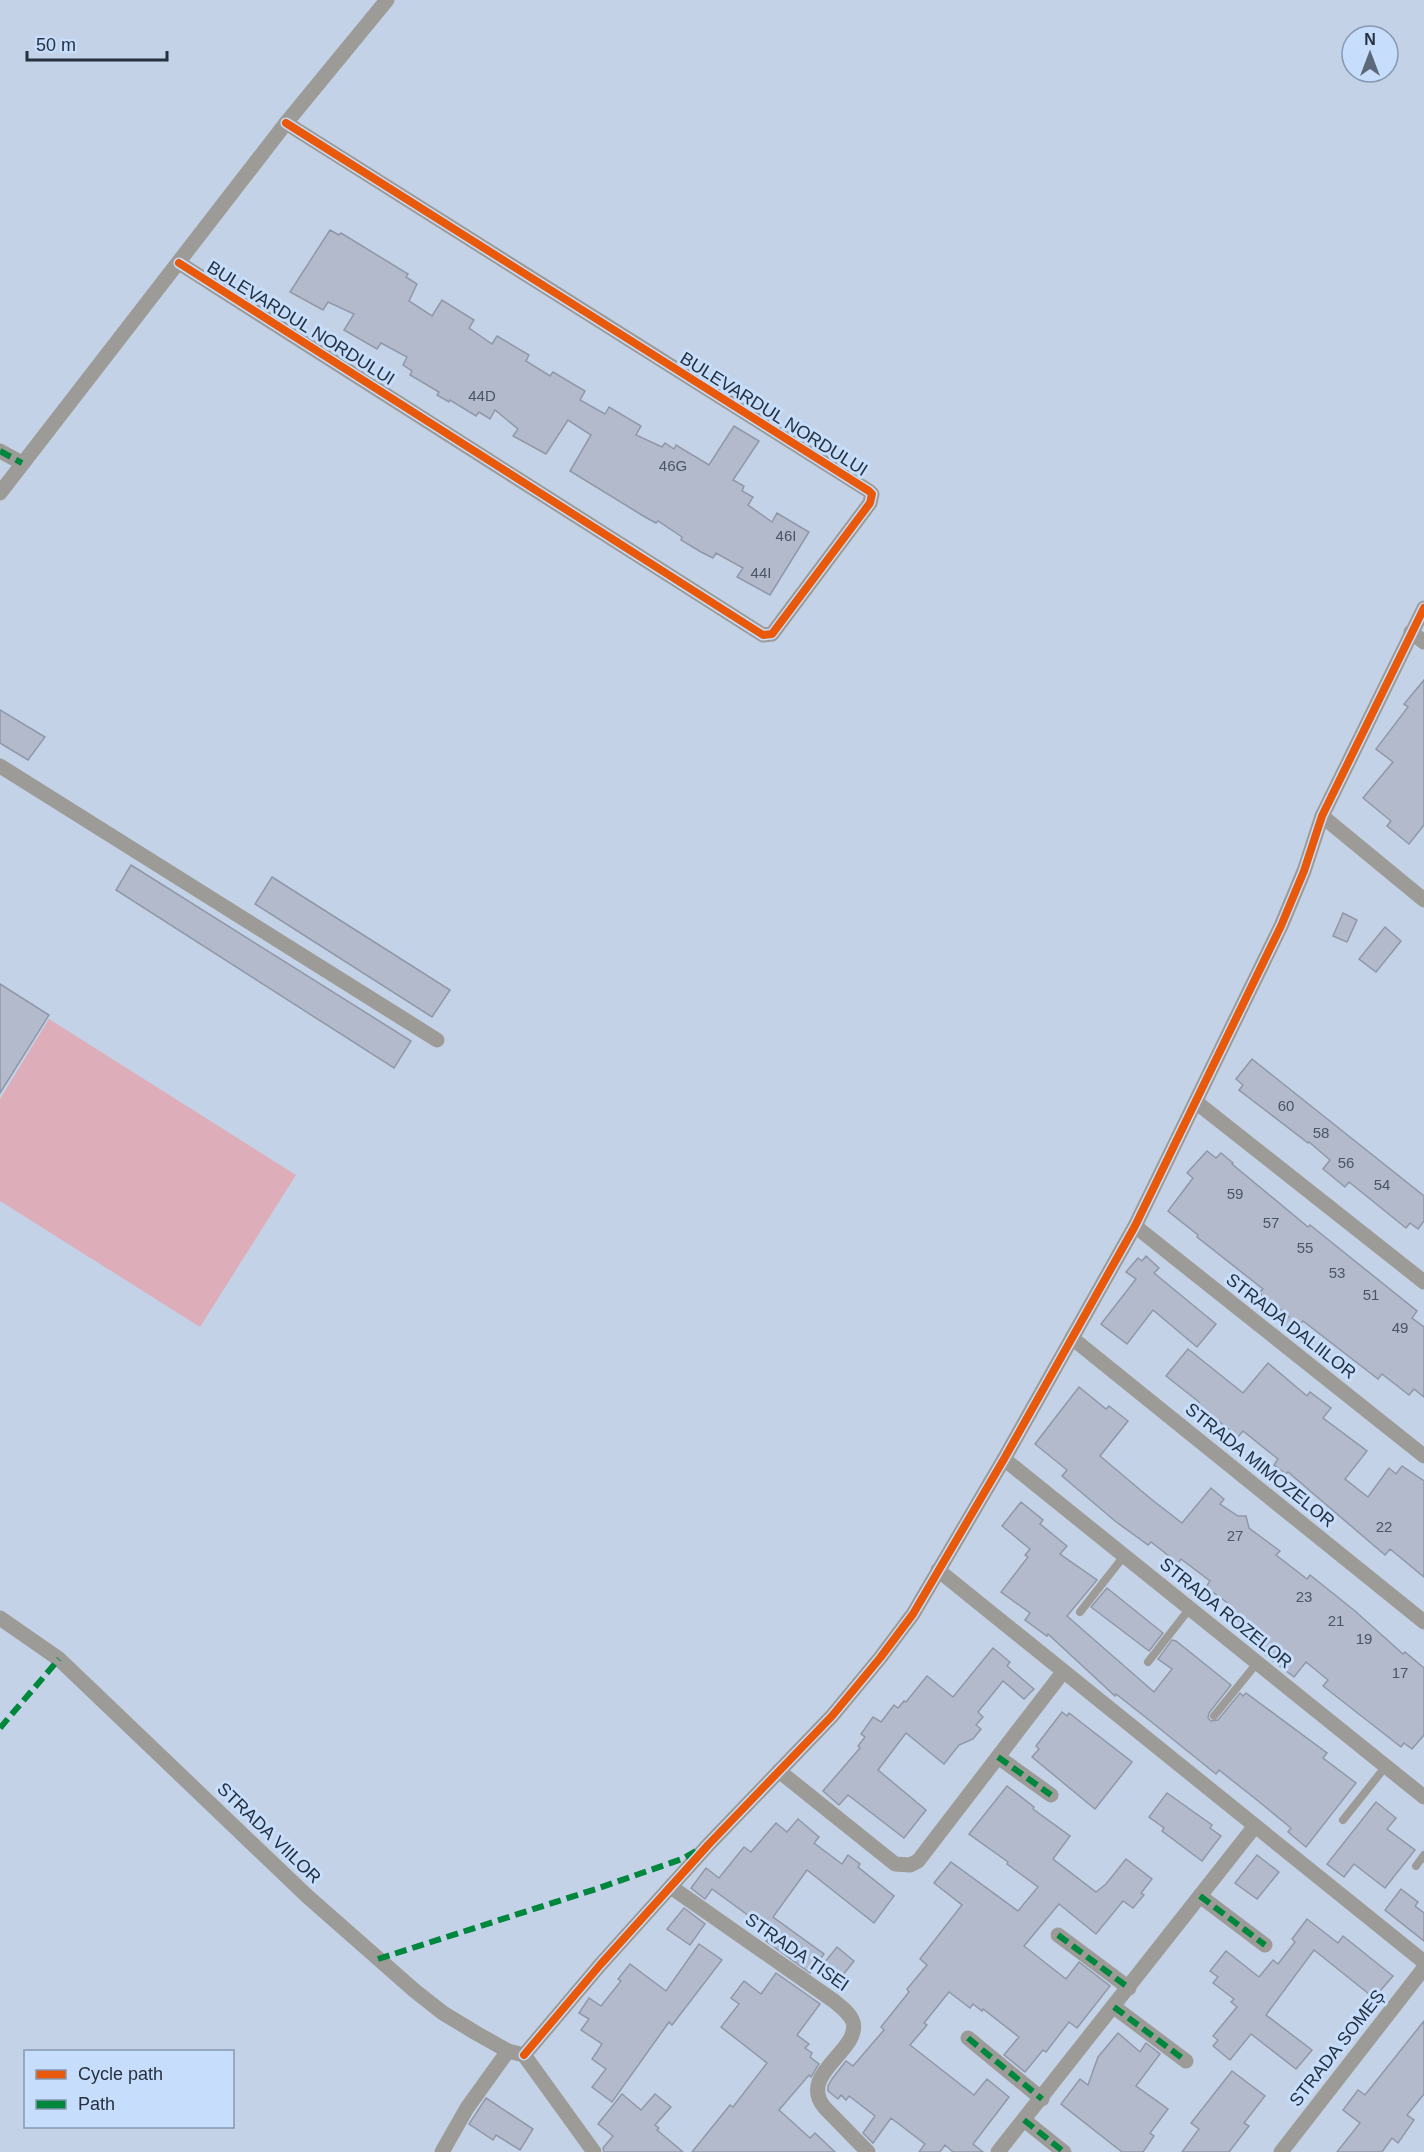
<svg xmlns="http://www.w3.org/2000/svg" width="1424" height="2152" viewBox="0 0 1424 2152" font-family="Helvetica,sans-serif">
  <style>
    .green { fill: #ddaeba }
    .building { fill: #b2bacc; stroke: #9098a8; stroke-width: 1.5 }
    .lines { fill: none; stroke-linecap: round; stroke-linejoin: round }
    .service { stroke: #9c9b97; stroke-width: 8 }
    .minor { stroke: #9c9b97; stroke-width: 15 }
    .quiet { stroke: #00873e; stroke-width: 6; stroke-dasharray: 12 6; stroke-linecap: butt }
    .cycleway-casing { stroke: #c6ddfb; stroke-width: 11 }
    .cycleway { stroke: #e8590c; stroke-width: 8 }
    .labels { text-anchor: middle; stroke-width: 6; stroke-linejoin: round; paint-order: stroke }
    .number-label { font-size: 15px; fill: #4a5564 }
    .street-label { font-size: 18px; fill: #263140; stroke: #c6ddfb }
  </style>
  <rect width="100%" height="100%" fill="#c3d2e6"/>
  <!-- green -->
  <path class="green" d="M 49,1019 L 296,1175 L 200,1327 L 0,1201 L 0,1099 Z"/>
  <!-- building -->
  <g class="building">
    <path d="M 330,230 L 339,235 L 341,233 L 408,274 L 406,277 L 417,284 L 409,301 L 432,316 L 442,300 L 474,320 L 469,328 L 492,344 L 497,336 L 529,355 L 526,361 L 550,376 L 553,372 L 585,391 L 580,400 L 605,414 L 609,407 L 641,426 L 636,435 L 662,447 L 665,443 L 674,449 L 676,445 L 709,465 L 734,426 L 759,441 L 733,480 L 744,486 L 742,491 L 753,497 L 748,505 L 772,522 L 777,513 L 809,532 L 770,595 L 737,577 L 743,568 L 716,553 L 713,558 L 701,552 L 681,540 L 682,537 L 658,521 L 656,523 L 645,517 L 570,471 L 591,435 L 568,420 L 546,454 L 513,436 L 518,429 L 495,410 L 490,419 L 479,412 L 476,416 L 450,400 L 449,402 L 437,395 L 439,392 L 410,375 L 412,371 L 403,365 L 407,357 L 381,343 L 377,349 L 344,330 L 354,314 L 328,302 L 323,310 L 290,292 Z"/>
    <path d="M 1424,680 L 1424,825 L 1409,844 L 1387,826 L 1391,821 L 1363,798 L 1393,762 L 1376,749 L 1408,707 L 1404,704 Z"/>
    <path d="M 0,710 L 45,737 L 28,760 L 0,743 Z"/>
    <path d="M 131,865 L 411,1041 L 394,1068 L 116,890 Z"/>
    <path d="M 272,877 L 450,990 L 432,1017 L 255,904 Z"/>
    <path d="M 1343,913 L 1357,920 L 1347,942 L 1333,936 Z"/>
    <path d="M 1385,927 L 1401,941 L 1376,972 L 1359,959 Z"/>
    <path d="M 0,984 L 49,1015 L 0,1093 Z"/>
    <path d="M 1252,1059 L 1424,1196 L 1424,1221 L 1418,1229 L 1410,1223 L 1406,1228 L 1349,1182 L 1345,1187 L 1323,1169 L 1330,1160 L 1309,1142 L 1308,1143 L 1239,1090 L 1243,1085 L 1236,1079 Z"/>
    <path d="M 1207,1151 L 1216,1158 L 1221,1153 L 1233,1163 L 1232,1164 L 1308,1227 L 1310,1225 L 1325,1237 L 1417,1311 L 1412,1318 L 1424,1327 L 1424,1397 L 1414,1389 L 1409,1395 L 1382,1374 L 1378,1379 L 1303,1321 L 1292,1334 L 1282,1324 L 1289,1316 L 1259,1293 L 1263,1289 L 1197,1237 L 1198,1235 L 1168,1211 L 1193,1178 L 1187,1173 Z"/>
    <path d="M 1146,1256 L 1159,1268 L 1154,1273 L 1216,1324 L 1197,1347 L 1153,1310 L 1127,1344 L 1101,1324 L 1136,1279 L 1126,1272 L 1138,1258 L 1142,1261 Z"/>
    <path d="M 1188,1349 L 1243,1393 L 1268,1363 L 1307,1396 L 1310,1392 L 1331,1408 L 1323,1418 L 1367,1451 L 1345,1479 L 1368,1497 L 1389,1468 L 1396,1474 L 1402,1466 L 1424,1481 L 1424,1577 L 1390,1549 L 1385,1555 L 1288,1472 L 1286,1474 L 1274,1465 L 1278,1459 L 1243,1431 L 1238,1437 L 1209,1413 L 1207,1415 L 1195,1407 L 1199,1402 L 1166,1376 Z"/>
    <path d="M 1079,1387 L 1106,1409 L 1109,1406 L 1128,1421 L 1100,1456 L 1151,1499 L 1182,1523 L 1211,1488 L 1224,1499 L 1220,1504 L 1238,1516 L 1246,1516 L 1249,1528 L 1280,1551 L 1276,1555 L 1307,1579 L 1310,1575 L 1355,1611 L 1403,1654 L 1405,1652 L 1424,1668 L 1424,1735 L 1412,1749 L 1404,1743 L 1401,1747 L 1323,1686 L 1328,1680 L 1306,1662 L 1294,1677 L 1259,1650 L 1248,1641 L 1254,1633 L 1224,1609 L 1229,1604 L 1206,1587 L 1210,1581 L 1181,1559 L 1178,1563 L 1151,1542 L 1148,1545 L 1115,1521 L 1062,1476 L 1067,1470 L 1035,1444 Z"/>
    <path d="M 1021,1502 L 1043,1520 L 1040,1524 L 1067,1546 L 1060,1554 L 1097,1580 L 1067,1616 L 1154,1692 L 1172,1669 L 1158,1659 L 1172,1640 L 1176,1641 L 1231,1685 L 1209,1713 L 1208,1718 L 1211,1721 L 1218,1720 L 1240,1693 L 1243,1696 L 1246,1693 L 1327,1753 L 1323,1758 L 1356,1783 L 1306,1847 L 1288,1832 L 1291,1828 L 1257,1800 L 1219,1770 L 1216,1774 L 1149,1720 L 1116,1694 L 1115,1696 L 1048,1634 L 1047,1636 L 1025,1620 L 1030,1613 L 1001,1592 L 1028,1557 L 1025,1555 L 1030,1549 L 1002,1526 Z"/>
    <path d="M 1107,1588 L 1163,1633 L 1149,1651 L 1091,1607 Z"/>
    <path d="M 993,1648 L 1010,1662 L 1007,1666 L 1034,1689 L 1024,1699 L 1003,1681 L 978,1712 L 983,1717 L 976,1725 L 981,1729 L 973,1739 L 959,1745 L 944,1764 L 906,1733 L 878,1770 L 926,1810 L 904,1838 L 848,1795 L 839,1805 L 823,1791 L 860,1748 L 858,1746 L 865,1737 L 861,1734 L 873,1717 L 881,1722 L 894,1705 L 898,1708 L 904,1701 L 906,1702 L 927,1676 L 953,1697 Z"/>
    <path d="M 1062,1712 L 1067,1716 L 1069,1713 L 1132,1762 L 1095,1809 L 1032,1757 L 1039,1749 L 1036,1746 Z"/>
    <path d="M 1007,1786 L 1034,1807 L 1033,1809 L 1070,1836 L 1053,1859 L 1096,1892 L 1106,1884 L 1126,1859 L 1152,1879 L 1141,1893 L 1144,1895 L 1133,1908 L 1123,1901 L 1096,1934 L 1059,1904 L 1024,1946 L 1066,1979 L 1079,1962 L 1110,1986 L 1077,2028 L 1069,2022 L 1046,2052 L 1043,2050 L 1025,2072 L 1004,2055 L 1019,2037 L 983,2009 L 982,2011 L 973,2004 L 970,2008 L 949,1992 L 924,2023 L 927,2025 L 910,2045 L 974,2095 L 987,2079 L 1009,2097 L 973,2144 L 983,2152 L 953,2152 L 945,2145 L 940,2152 L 919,2152 L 925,2144 L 891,2118 L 873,2143 L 863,2133 L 875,2116 L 849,2096 L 846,2100 L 841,2095 L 838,2099 L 828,2091 L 828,2086 L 832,2079 L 846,2061 L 853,2066 L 884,2030 L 881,2027 L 909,1992 L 907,1989 L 927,1965 L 920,1959 L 962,1905 L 934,1883 L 951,1862 L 1018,1911 L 1038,1887 L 1007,1864 L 1008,1862 L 969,1834 Z"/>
    <path d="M 1167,1793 L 1212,1825 L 1210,1828 L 1221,1836 L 1202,1861 L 1162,1831 L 1164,1828 L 1149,1817 Z"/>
    <path d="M 1376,1802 L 1396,1818 L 1387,1829 L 1415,1850 L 1385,1888 L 1354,1864 L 1344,1877 L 1327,1864 Z"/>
    <path d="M 798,1819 L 819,1837 L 814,1843 L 842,1864 L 848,1855 L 860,1864 L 858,1867 L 894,1896 L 874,1923 L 807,1870 L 773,1917 L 824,1954 L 810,1973 L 766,1941 L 770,1935 L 747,1920 L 749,1916 L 712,1889 L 705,1899 L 691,1888 L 706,1868 L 719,1878 L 744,1847 L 751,1852 L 776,1823 L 787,1832 Z"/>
    <path d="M 1257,1855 L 1279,1872 L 1257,1899 L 1235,1883 Z"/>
    <path d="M 1401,1889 L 1418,1902 L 1415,1906 L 1424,1913 L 1424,1941 L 1385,1910 Z"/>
    <path d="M 684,1908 L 705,1924 L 690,1945 L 667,1929 Z"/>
    <path d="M 1307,1919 L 1338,1943 L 1343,1936 L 1393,1976 L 1374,1998 L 1314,1950 L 1266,2015 L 1312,2050 L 1296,2069 L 1251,2034 L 1230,2060 L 1213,2046 L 1218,2040 L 1213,2036 L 1237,2007 L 1231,2002 L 1234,1999 L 1213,1983 L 1218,1977 L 1210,1971 L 1226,1951 L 1259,1977 L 1273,1960 L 1278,1964 L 1295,1942 L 1292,1939 Z"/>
    <path d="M 699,1944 L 722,1960 L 672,2025 L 669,2022 L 612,2102 L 592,2087 L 606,2069 L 592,2059 L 602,2044 L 581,2030 L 589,2019 L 579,2013 L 589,1998 L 601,2006 L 621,1981 L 618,1979 L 630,1964 L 666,1991 Z"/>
    <path d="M 837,1947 L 854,1961 L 838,1981 L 820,1968 Z"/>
    <path d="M 776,1973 L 820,2004 L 797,2035 L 809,2044 L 805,2048 L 812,2053 L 810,2057 L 819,2064 L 811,2077 L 809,2075 L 779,2110 L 810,2138 L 815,2133 L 835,2152 L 692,2152 L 730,2105 L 733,2107 L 767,2063 L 721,2027 L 739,2004 L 731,1998 L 744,1981 L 761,1994 Z"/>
    <path d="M 1424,2021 L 1424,2094 L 1407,2115 L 1414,2120 L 1398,2143 L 1392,2138 L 1382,2152 L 1337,2152 L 1360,2123 L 1343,2110 L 1358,2090 L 1365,2095 Z"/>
    <path d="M 1118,2033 L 1140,2052 L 1146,2043 L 1160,2054 L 1136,2086 L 1168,2109 L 1150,2133 L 1154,2136 L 1143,2152 L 1122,2152 L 1061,2104 L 1080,2079 L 1088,2085 L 1098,2057 Z"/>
    <path d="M 1232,2071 L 1265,2096 L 1244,2123 L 1249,2126 L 1229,2152 L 1182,2152 L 1199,2129 L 1191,2123 Z"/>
    <path d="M 622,2094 L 641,2110 L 655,2094 L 671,2107 L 655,2125 L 659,2128 L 657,2130 L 683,2152 L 604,2152 L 603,2148 L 613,2136 L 598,2124 Z"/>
    <path d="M 486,2098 L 533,2129 L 520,2150 L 496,2135 L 493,2140 L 469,2124 Z"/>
  </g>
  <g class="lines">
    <!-- service -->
    <g class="service">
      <path d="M 1080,1612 L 1124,1556"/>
      <path d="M 1148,1662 L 1190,1608"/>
      <path d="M 1214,1716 L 1257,1663"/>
      <path d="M 1343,1820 L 1386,1766"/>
      <path d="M 1416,1866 L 1424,1855"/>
    </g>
    <!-- minor -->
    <g class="minor">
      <path d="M 179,263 L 763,635 L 772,634 L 870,503 L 872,494 L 869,491 L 286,123"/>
      <path d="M 0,451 L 22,463"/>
      <path d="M 0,493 L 286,123 L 387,0"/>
      <path d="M 1411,632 L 1424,642"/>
      <path d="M 0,766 L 437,1040"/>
      <path d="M 1322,816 L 1424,900"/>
      <path d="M 1196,1102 L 1424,1282"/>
      <path d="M 1135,1226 L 1424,1456"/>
      <path d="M 1072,1338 L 1424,1622"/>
      <path d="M 1004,1459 L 1424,1797"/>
      <path d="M 938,1570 L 1424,1962"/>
      <path d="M 0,1618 L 59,1659 L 307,1896 L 415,1991 L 443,2013 L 476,2033 L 508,2051 L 524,2055"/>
      <path d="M 998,1757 L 1051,1795"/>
      <path d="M 779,1771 L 895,1864 L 910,1865 L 918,1861 L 1063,1672"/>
      <path d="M 671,1887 L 834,2001 C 841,2007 850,2013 853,2022 C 861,2051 796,2074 825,2108 L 868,2152"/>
      <path d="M 1200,1896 L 1265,1945"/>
      <path d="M 1058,1935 L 1129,1988"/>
      <path d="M 1114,2007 L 1186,2061"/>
      <path d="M 968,2038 L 1042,2099"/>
      <path d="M 524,2055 L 600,1965 L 709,1844 L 832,1716 L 880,1658 L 913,1614 L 1004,1459 L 1135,1226 L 1281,926 L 1304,871 L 1322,816 L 1424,608"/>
      <path d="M 524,2055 L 594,2152"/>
      <path d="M 1024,2120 L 1064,2152"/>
      <path d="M 442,2152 L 467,2108 L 508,2051"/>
      <path d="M 998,2152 L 1255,1826"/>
      <path d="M 1281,2152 L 1424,1968"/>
    </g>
    <!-- quiet -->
    <g class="quiet">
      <path d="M 0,451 L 22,463"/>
      <path d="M 0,1728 L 59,1659"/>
      <path d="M 998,1757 L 1051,1795"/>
      <path d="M 1200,1896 L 1265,1945"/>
      <path d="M 1058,1935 L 1129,1988"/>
      <path d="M 378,1959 L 596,1889 L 682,1859 L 696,1851"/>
      <path d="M 1114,2007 L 1186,2061"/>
      <path d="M 968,2038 L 1042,2099"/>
      <path d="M 1024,2120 L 1064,2152"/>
    </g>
    <!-- cycleway casing -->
    <g class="cycleway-casing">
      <g id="cycleway">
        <path d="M 179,263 L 763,635 L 772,634 L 870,503 L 872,494 L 869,491 L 286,123"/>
        <path d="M 524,2055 L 600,1965 L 709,1844 L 832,1716 L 880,1658 L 913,1614 L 1004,1459 L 1135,1226 L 1281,926 L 1304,871 L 1322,816 L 1424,608"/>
      </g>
    </g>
    <!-- cycleway -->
    <use href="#cycleway" class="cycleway"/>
  </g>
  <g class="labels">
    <!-- number labels -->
    <g class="number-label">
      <text x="482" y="401">44D</text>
      <text x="673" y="471">46G</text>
      <text x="786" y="541">46I</text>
      <text x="761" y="578">44I</text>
      <text x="1286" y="1111">60</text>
      <text x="1321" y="1138">58</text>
      <text x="1346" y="1168">56</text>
      <text x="1382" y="1190">54</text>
      <text x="1235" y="1199">59</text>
      <text x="1271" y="1228">57</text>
      <text x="1305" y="1253">55</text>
      <text x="1337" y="1278">53</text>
      <text x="1371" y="1300">51</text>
      <text x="1400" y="1333">49</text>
      <text x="1384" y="1532">22</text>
      <text x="1235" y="1541">27</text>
      <text x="1304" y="1602">23</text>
      <text x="1336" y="1626">21</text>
      <text x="1364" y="1644">19</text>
      <text x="1400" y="1678">17</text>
    </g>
    <!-- street labels -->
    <g class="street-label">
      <text transform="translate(301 323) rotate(32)" y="6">BULEVARDUL NORDULUI</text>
      <text transform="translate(774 414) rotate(32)" y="6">BULEVARDUL NORDULUI</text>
      <text transform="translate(1291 1326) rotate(38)" y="6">STRADA DALIILOR</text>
      <text transform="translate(1260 1465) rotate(39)" y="6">STRADA MIMOZELOR</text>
      <text transform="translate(1226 1613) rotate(39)" y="6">STRADA ROZELOR</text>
      <text transform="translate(269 1833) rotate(44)" y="6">STRADA VIILOR</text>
      <text transform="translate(797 1952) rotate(35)" y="6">STRADA TISEI</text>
      <text transform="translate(1337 2048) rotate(-52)" y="6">STRADA SOMEȘ</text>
    </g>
  </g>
  <!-- legend -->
  <rect x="24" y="2050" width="210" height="78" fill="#c6ddfb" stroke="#8698b0" stroke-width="1.5"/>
  <rect x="36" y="2070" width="30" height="9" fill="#e8590c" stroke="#8698b0" stroke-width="1.5"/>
  <text x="78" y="2080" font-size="18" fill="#263140">Cycle path</text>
  <rect x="36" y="2100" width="30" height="9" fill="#00873e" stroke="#8698b0" stroke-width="1.5"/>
  <text x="78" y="2110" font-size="18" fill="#263140">Path</text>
  <!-- north arrow -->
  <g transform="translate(1370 54)"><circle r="28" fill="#c6ddfb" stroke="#8698b0" stroke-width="1.5"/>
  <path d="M0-4.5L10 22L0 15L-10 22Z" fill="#5d697a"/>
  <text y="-9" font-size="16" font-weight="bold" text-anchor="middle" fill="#263140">N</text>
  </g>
  <!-- scale -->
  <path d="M27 51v9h140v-9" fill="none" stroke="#263140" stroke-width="3"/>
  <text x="36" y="51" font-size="18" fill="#263140" stroke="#c6ddfb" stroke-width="4.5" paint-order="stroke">50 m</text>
</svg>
